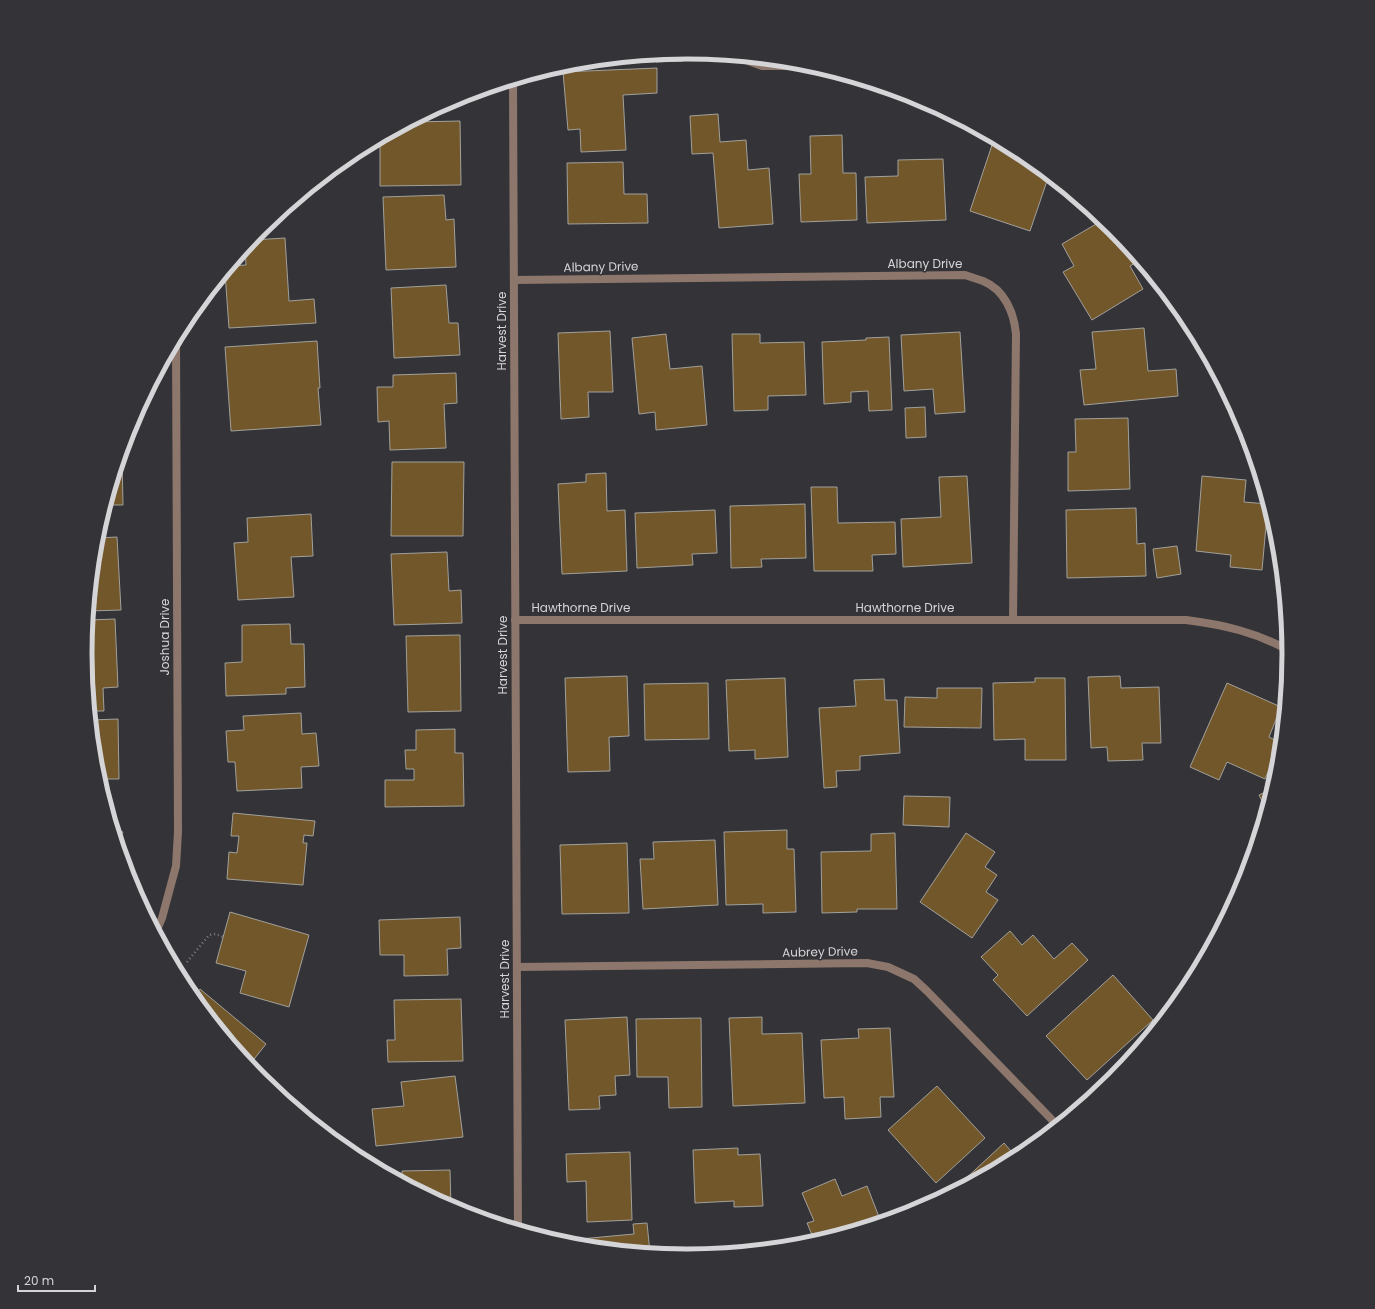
<svg xmlns="http://www.w3.org/2000/svg" width="1375" height="1309" viewBox="0 0 1375 1309" font-family="Poppins,sans-serif">
  <style>
    .building { fill: #72572b; stroke: #a2a09c }
    .lines { fill: none; stroke-linecap: round; stroke-linejoin: round }
    .path { stroke: #808084; stroke-width: 2.5; stroke-dasharray: 1 3; stroke-linecap: butt }
    .lane { stroke: #8d776c; stroke-width: 8 }
    .street { stroke: #8d776c; stroke-width: 8 }
    .labels { text-anchor: middle; stroke-width: 3; stroke-linejoin: round; paint-order: stroke }
    .street-label { font-size: 12px; fill: #d5d5d8; stroke: #343438 }
    .rim { fill: none; stroke: #d5d5d8; stroke-width: 5 }
  </style>
  <rect width="100%" height="100%" fill="#343438"/>
  <!-- building -->
  <g class="building">
    <path d="M 682,53 L 683,61 L 656,62 L 656,55 Z"/>
    <path d="M 609,60 L 609,62 L 575,63 Z"/>
    <path d="M 657,68 L 657,93 L 623,95 L 626,150 L 581,152 L 580,129 L 568,130 L 563,72 Z"/>
    <path d="M 718,114 L 720,142 L 746,140 L 748,170 L 769,168 L 773,224 L 719,228 L 713,153 L 692,154 L 690,116 Z"/>
    <path d="M 460,121 L 461,185 L 380,186 L 380,139 L 412,122 Z"/>
    <path d="M 842,135 L 843,173 L 856,173 L 857,220 L 801,222 L 799,174 L 811,174 L 810,136 Z"/>
    <path d="M 992,145 L 1017,154 L 1018,151 L 1049,175 L 1030,231 L 970,211 Z"/>
    <path d="M 943,159 L 946,220 L 867,223 L 865,177 L 898,176 L 898,160 Z"/>
    <path d="M 623,162 L 624,194 L 647,194 L 648,223 L 568,224 L 567,163 Z"/>
    <path d="M 444,195 L 446,220 L 454,219 L 456,267 L 386,270 L 383,197 Z"/>
    <path d="M 1103,220 L 1114,229 L 1125,243 L 1137,262 L 1130,266 L 1143,289 L 1092,320 L 1063,272 L 1074,266 L 1062,244 Z"/>
    <path d="M 285,238 L 289,301 L 314,299 L 316,323 L 229,328 L 225,273 L 230,266 L 246,265 L 245,249 L 252,240 Z"/>
    <path d="M 446,285 L 449,323 L 458,323 L 460,355 L 394,358 L 391,288 Z"/>
    <path d="M 1144,328 L 1148,371 L 1176,369 L 1178,396 L 1084,405 L 1080,370 L 1096,369 L 1092,332 Z"/>
    <path d="M 610,331 L 613,392 L 588,392 L 589,417 L 561,419 L 558,333 Z"/>
    <path d="M 960,332 L 965,412 L 935,414 L 933,389 L 904,391 L 901,335 Z"/>
    <path d="M 666,334 L 670,369 L 702,366 L 707,425 L 656,430 L 655,412 L 639,414 L 632,338 Z"/>
    <path d="M 732,334 L 760,334 L 760,343 L 804,342 L 806,395 L 768,396 L 768,410 L 734,411 Z"/>
    <path d="M 889,337 L 892,410 L 869,411 L 868,391 L 851,392 L 851,402 L 824,404 L 822,342 L 866,340 L 866,338 Z"/>
    <path d="M 317,341 L 320,388 L 318,388 L 321,425 L 231,431 L 225,347 Z"/>
    <path d="M 456,373 L 457,403 L 444,404 L 446,448 L 390,450 L 389,421 L 378,422 L 377,387 L 393,387 L 393,375 Z"/>
    <path d="M 925,407 L 926,437 L 906,438 L 905,408 Z"/>
    <path d="M 1128,418 L 1130,489 L 1068,491 L 1068,452 L 1076,452 L 1075,419 Z"/>
    <path d="M 122,455 L 123,505 L 106,505 Z"/>
    <path d="M 392,462 L 464,462 L 463,536 L 391,536 Z"/>
    <path d="M 606,473 L 607,511 L 625,510 L 627,571 L 562,574 L 558,484 L 586,482 L 586,474 Z"/>
    <path d="M 967,476 L 972,563 L 903,567 L 901,519 L 941,517 L 939,477 Z"/>
    <path d="M 1202,476 L 1246,480 L 1244,502 L 1268,504 L 1262,570 L 1230,567 L 1231,555 L 1196,551 Z"/>
    <path d="M 811,487 L 837,487 L 838,523 L 895,522 L 896,554 L 872,555 L 873,571 L 814,571 Z"/>
    <path d="M 805,504 L 806,558 L 761,559 L 762,567 L 731,568 L 730,506 Z"/>
    <path d="M 1136,508 L 1137,544 L 1145,543 L 1146,576 L 1067,578 L 1066,510 Z"/>
    <path d="M 715,510 L 717,553 L 692,554 L 693,565 L 637,568 L 635,513 Z"/>
    <path d="M 311,514 L 313,556 L 291,557 L 294,597 L 238,600 L 234,543 L 248,542 L 247,518 Z"/>
    <path d="M 117,537 L 121,610 L 89,611 L 97,538 Z"/>
    <path d="M 1177,546 L 1181,574 L 1157,578 L 1153,549 Z"/>
    <path d="M 447,552 L 449,591 L 461,590 L 462,623 L 394,625 L 391,554 Z"/>
    <path d="M 115,619 L 118,687 L 103,688 L 104,711 L 91,711 L 85,654 L 88,620 Z"/>
    <path d="M 290,624 L 291,644 L 304,644 L 305,687 L 286,688 L 286,694 L 226,696 L 225,663 L 242,662 L 242,625 Z"/>
    <path d="M 460,635 L 461,711 L 408,712 L 406,636 Z"/>
    <path d="M 627,676 L 629,736 L 609,737 L 610,771 L 568,772 L 565,678 Z"/>
    <path d="M 1120,676 L 1121,688 L 1159,687 L 1161,743 L 1142,743 L 1143,760 L 1108,761 L 1107,747 L 1091,748 L 1088,677 Z"/>
    <path d="M 785,678 L 788,757 L 755,759 L 755,750 L 729,751 L 726,680 Z"/>
    <path d="M 1035,678 L 1065,678 L 1066,760 L 1025,760 L 1025,739 L 994,740 L 993,683 L 1035,682 Z"/>
    <path d="M 884,679 L 885,700 L 897,700 L 900,753 L 860,756 L 860,770 L 836,771 L 837,787 L 824,788 L 819,708 L 856,706 L 854,680 Z"/>
    <path d="M 708,683 L 709,739 L 645,740 L 644,684 Z"/>
    <path d="M 1227,683 L 1281,707 L 1269,737 L 1281,743 L 1265,779 L 1227,762 L 1219,780 L 1190,767 Z"/>
    <path d="M 937,688 L 982,688 L 981,728 L 904,727 L 905,697 L 937,698 Z"/>
    <path d="M 301,713 L 302,734 L 316,733 L 319,766 L 301,767 L 302,788 L 237,791 L 235,762 L 228,762 L 226,731 L 244,730 L 243,716 Z"/>
    <path d="M 118,719 L 119,779 L 99,779 L 97,772 L 91,720 Z"/>
    <path d="M 455,729 L 455,753 L 463,753 L 464,806 L 385,807 L 385,780 L 414,780 L 414,769 L 406,769 L 405,750 L 416,750 L 416,730 Z"/>
    <path d="M 1274,788 L 1267,811 L 1259,795 Z"/>
    <path d="M 904,796 L 950,797 L 949,827 L 903,825 Z"/>
    <path d="M 233,813 L 315,821 L 313,836 L 304,835 L 303,843 L 307,843 L 303,885 L 227,879 L 229,852 L 237,853 L 239,836 L 231,836 Z"/>
    <path d="M 114,828 L 123,832 L 118,842 Z"/>
    <path d="M 787,830 L 787,849 L 794,849 L 796,912 L 763,913 L 763,904 L 726,905 L 724,832 Z"/>
    <path d="M 895,833 L 897,909 L 857,909 L 857,912 L 822,913 L 821,852 L 871,851 L 871,834 Z"/>
    <path d="M 966,833 L 995,852 L 985,867 L 997,875 L 986,892 L 998,900 L 972,938 L 920,902 Z"/>
    <path d="M 715,840 L 718,905 L 643,909 L 640,859 L 654,859 L 653,842 Z"/>
    <path d="M 627,843 L 629,913 L 562,914 L 560,845 Z"/>
    <path d="M 230,912 L 309,935 L 289,1007 L 240,993 L 246,971 L 216,963 Z"/>
    <path d="M 460,917 L 461,948 L 447,949 L 448,975 L 404,976 L 404,955 L 380,955 L 379,920 Z"/>
    <path d="M 1010,931 L 1022,945 L 1033,935 L 1054,959 L 1072,943 L 1088,960 L 1027,1016 L 993,980 L 998,975 L 981,957 Z"/>
    <path d="M 1113,975 L 1153,1020 L 1087,1080 L 1046,1036 Z"/>
    <path d="M 200,989 L 266,1044 L 251,1063 L 239,1053 L 193,997 Z"/>
    <path d="M 461,999 L 463,1061 L 388,1062 L 387,1040 L 395,1040 L 394,1000 Z"/>
    <path d="M 627,1017 L 630,1075 L 615,1076 L 616,1095 L 599,1096 L 600,1109 L 569,1110 L 565,1020 Z"/>
    <path d="M 762,1017 L 762,1034 L 802,1033 L 805,1103 L 733,1106 L 729,1018 Z"/>
    <path d="M 701,1018 L 702,1107 L 669,1108 L 668,1077 L 637,1077 L 636,1019 Z"/>
    <path d="M 890,1028 L 894,1097 L 880,1097 L 881,1117 L 845,1119 L 844,1097 L 824,1098 L 821,1040 L 859,1038 L 858,1029 Z"/>
    <path d="M 1142,1042 L 1143,1044 L 1113,1081 L 1107,1086 L 1101,1079 Z"/>
    <path d="M 455,1076 L 463,1137 L 376,1146 L 372,1109 L 404,1106 L 401,1082 Z"/>
    <path d="M 937,1086 L 985,1138 L 936,1183 L 888,1130 Z"/>
    <path d="M 1004,1143 L 1017,1158 L 947,1196 Z"/>
    <path d="M 738,1148 L 738,1155 L 760,1154 L 763,1206 L 734,1207 L 734,1201 L 695,1203 L 693,1150 Z"/>
    <path d="M 630,1152 L 632,1220 L 587,1222 L 586,1181 L 567,1182 L 566,1154 Z"/>
    <path d="M 450,1170 L 451,1208 L 402,1182 L 402,1171 Z"/>
    <path d="M 835,1179 L 842,1196 L 867,1186 L 881,1222 L 815,1242 L 807,1223 L 814,1221 L 802,1193 Z"/>
    <path d="M 647,1223 L 650,1253 L 581,1246 L 580,1239 L 634,1234 L 633,1224 Z"/>
  </g>
  <g class="lines">
    <!-- path -->
    <path class="path" d="M 187,962 L 209,935 L 216,934 L 223,937"/>
    <!-- lane -->
    <path class="lane" d="M 737,57 L 762,66 L 812,66"/>
    <!-- street -->
    <g class="street">
      <path d="M 513,81 L 518,1230"/>
      <path d="M 514,280 L 965,275 C 971,277 977,279 983,281 C 1005,290 1014,313 1016,334 L 1013,620"/>
      <path d="M 515,620 L 1186,620 C 1225,625 1255,632 1290,651"/>
      <path d="M 156,932 L 162,918 L 176,866 L 178,832 L 176,340"/>
      <path d="M 517,967 L 867,963 L 888,967 L 914,979 L 927,991 L 1058,1126"/>
    </g>
  </g>
  <g class="labels">
    <!-- street labels -->
    <g class="street-label">
      <text x="925" y="268">Albany Drive</text>
      <text transform="translate(601 267) rotate(-1)" y="4">Albany Drive</text>
      <text transform="translate(502 331) rotate(-90)" y="4">Harvest Drive</text>
      <text x="581" y="612">Hawthorne Drive</text>
      <text x="905" y="612">Hawthorne Drive</text>
      <text transform="translate(165 637) rotate(-90)" y="4">Joshua Drive</text>
      <text transform="translate(503 655) rotate(-90)" y="4">Harvest Drive</text>
      <text transform="translate(820 952) rotate(-1)" y="4">Aubrey Drive</text>
      <text transform="translate(505 979) rotate(-90)" y="4">Harvest Drive</text>
    </g>
  </g>
  <!-- crop -->
  <path d="M0 0H1375V1309H0ZM92 654a595 595 0 1 1 1190 0a595 595 0 1 1-1190 0Z" fill="#343438" fill-rule="evenodd"/>
  <path class="rim" d="M92 654a595 595 0 1 1 1190 0a595 595 0 1 1-1190 0Z"/>
  <!-- scale -->
  <path d="M18 1285v6h77v-6" fill="none" stroke="#d5d5d8" stroke-width="2"/>
  <text x="24" y="1285" font-size="12" fill="#d5d5d8" stroke="#343438" stroke-width="3" paint-order="stroke">20 m</text>
</svg>
